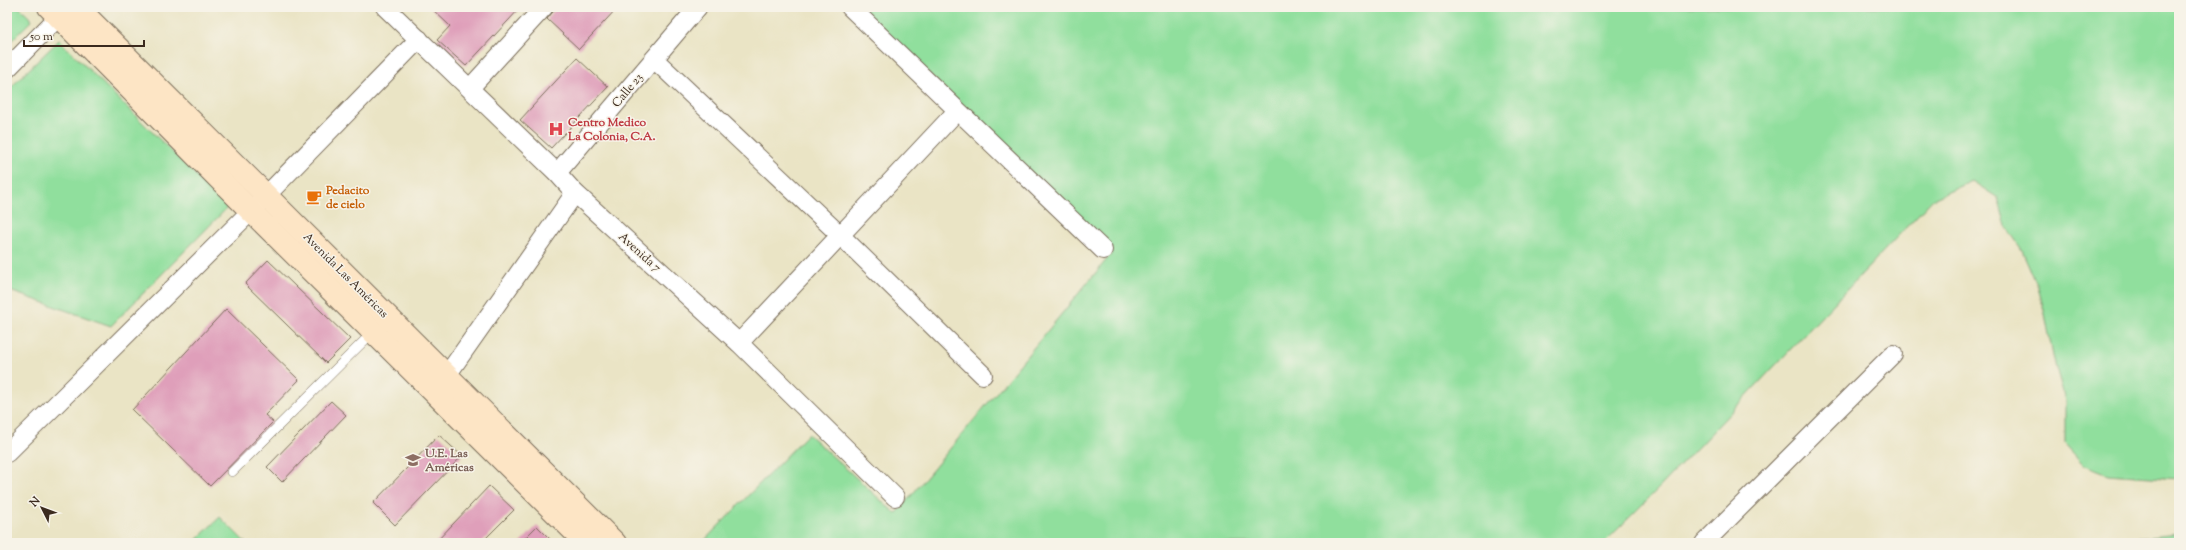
<svg xmlns="http://www.w3.org/2000/svg" width="2186" height="550" viewBox="0 0 2186 550" font-family="'Sorts Mill Goudy',serif">
  <style>
    .green { fill: #90df9d; stroke: #66845e }
    .building { fill: #df9fba }
    .lines { fill: none; stroke-linecap: round; stroke-linejoin: round }
    .service-casing { stroke: #786b58; stroke-width: 10 }
    .minor-casing { stroke: #786b58; stroke-width: 20 }
    .secondary-casing { stroke: #786b58; stroke-width: 24 }
    .service { stroke: #fff; stroke-width: 9 }
    .minor { stroke: #fff; stroke-width: 18 }
    .secondary { stroke: #fde5c5; stroke-width: 22 }
    .labels { text-anchor: middle; stroke-width: 3; stroke-linejoin: round; paint-order: stroke }
    .street-label { font-size: 12px; fill: #3b2a1e; stroke: #f7f3e8 }
    .health-label { font-size: 12px; font-weight: bold; fill: #be3a42; stroke: #f7f3e8; text-anchor: start }
    .food-label { font-size: 12px; font-weight: bold; fill: #c56008; stroke: #f7f3e8; text-anchor: start }
    .education-label { font-size: 12px; font-weight: bold; fill: #785e54; stroke: #f7f3e8; text-anchor: start }
  </style>
  <rect width="100%" height="100%" fill="#f7f3e8"/>
  <filter id="ink" filterUnits="userSpaceOnUse"><feTurbulence type="fractalNoise" baseFrequency=".025" numOctaves="2"/><feDisplacementMap in="SourceGraphic" scale="8" xChannelSelector="R" yChannelSelector="G"/><feConvolveMatrix kernelMatrix="1 2 1 2 8 2 1 2 1" color-interpolation-filters="sRGB"/></filter>
  <filter id="wash" filterUnits="userSpaceOnUse"><feTurbulence type="fractalNoise" baseFrequency=".012" numOctaves="4" result="noise"/><feDisplacementMap in="SourceGraphic" scale="16" xChannelSelector="R" yChannelSelector="G"/><feGaussianBlur stdDeviation="0.9" result="paint"/><feColorMatrix in="noise" values="0 0 0 0 0 0 0 0 0 0 0 0 0 0 0 0 0 1.4 0 .05"/><feComposite in="paint" operator="in"/></filter>
  <g filter="url(#wash)">
    <rect width="100%" height="100%" fill="#eae4c5"/>
    <!-- green -->
    <g class="green">
      <path d="M 7,7 L 19,7 L 32,20 L 7,45 Z"/>
      <path d="M 861,7 L 2179,7 L 2179,479 L 2108,474 L 2083,464 L 2065,444 L 2065,401 L 2053,356 L 2045,314 L 2038,287 L 2022,250 L 2006,226 L 1998,198 L 1972,181 L 1933,199 L 1660,487 L 1604,543 L 702,543 L 808,434 L 896,514 L 1112,253 Z"/>
      <path d="M 59,40 L 228,207 L 111,326 L 7,290 L 7,91 Z"/>
      <path d="M 220,517 L 246,543 L 193,543 Z"/>
      <path d="M 2179,534 L 2179,543 L 2125,543 L 2128,539 Z"/>
    </g>
    <g id="blocks">
      <!-- building -->
      <g class="building">
        <path d="M 430,7 L 521,7 L 466,66 L 437,40 L 450,26 Z"/>
        <path d="M 557,7 L 618,7 L 579,49 L 547,19 Z"/>
        <path d="M 577,58 L 608,87 L 551,148 L 520,120 Z"/>
        <path d="M 268,260 L 350,339 L 326,363 L 245,284 Z"/>
        <path d="M 226,309 L 299,380 L 265,415 L 273,422 L 210,486 L 132,410 Z"/>
        <path d="M 331,401 L 346,415 L 282,482 L 267,467 Z"/>
        <path d="M 439,435 L 462,456 L 395,525 L 373,503 Z"/>
        <path d="M 489,486 L 514,510 L 481,543 L 435,543 Z"/>
        <path d="M 537,526 L 554,543 L 520,543 Z"/>
      </g>
    </g>
  </g>
  <g filter="url(#ink)">
    <use href="#blocks" fill-opacity="0" stroke="#786b58" stroke-width="1"/>
    <g class="lines">
      <!-- service casing -->
      <g class="service-casing">
        <path id="service" d="M 232,472 L 373,332"/>
      </g>
      <!-- minor casing -->
      <g class="minor-casing">
        <g id="minor">
          <path d="M 385,7 L 557,173 L 575,193 L 739,343 L 895,497"/>
          <path d="M 850,7 L 1103,250"/>
          <path d="M 654,59 L 840,235 L 983,375"/>
          <path d="M 7,69 L 67,8"/>
          <path d="M 470,88 L 544,7"/>
          <path d="M 557,173 L 698,7"/>
          <path d="M 739,343 L 957,111"/>
          <path d="M 447,375 L 575,193"/>
          <path d="M 7,453 L 251,211 L 419,39"/>
          <path d="M 1704,543 L 1893,354"/>
        </g>
      </g>
      <!-- secondary casing -->
      <g class="secondary-casing">
        <g id="secondary">
          <path d="M 49,7 L 251,211 L 586,543"/>
          <path d="M 77,7 L 615,543"/>
        </g>
      </g>
      <!-- service -->
      <use href="#service" class="service"/>
      <!-- minor -->
      <use href="#minor" class="minor"/>
      <!-- secondary -->
      <use href="#secondary" class="secondary"/>
    </g>
  </g>
  <!-- icons -->
  <defs>
    <g id="hospital-bare" transform="scale(1.2)"><path d="M-5-5h3v3.5h4V-5h3V5h-3V1.5h-4V5h-3Z" fill="#e0444e" stroke="#f7f3e8" stroke-width="2.5" paint-order="stroke"/></g>
    <g id="cafe-bare" transform="scale(1.2)"><path d="M-5.5-4.5H6V0H3Q3 3.5 0 3.5H-2.5Q-5.5 3.5-5.5 0ZM3-3.2v2h1.7v-2ZM-6 4.5H4V6H-6Z" fill="#e8710a" stroke="#f7f3e8" stroke-width="2.5" paint-order="stroke"/></g>
    <g id="school-bare" transform="scale(1.2)"><path d="M0-5L7-2L0 1L-7-2ZM-4 1L0 2.5L4 1V4Q0 6-4 4Z" fill="#8d6e63" stroke="#f7f3e8" stroke-width="2.5" paint-order="stroke"/></g>
  </defs>
  <g fill-rule="evenodd">
    <use href="#hospital-bare" x="556" y="129"/>
    <use href="#cafe-bare" x="314" y="197"/>
    <use href="#school-bare" x="413" y="460"/>
  </g>
  <g class="labels">
    <!-- street labels -->
    <g class="street-label">
      <text transform="translate(627 90) rotate(-50)" y="4">Calle 23</text>
      <text transform="translate(640 252) rotate(42)" y="4">Avenida 7</text>
      <text transform="translate(346 275) rotate(45)" y="4">Avenida Las Américas</text>
    </g>
    <!-- health labels -->
    <g class="health-label">
      <text x="568" y="126">Centro Medico<tspan x="568" dy="14">La Colonia, C.A.</tspan></text>
    </g>
    <!-- food labels -->
    <g class="food-label">
      <text x="326" y="194">Pedacito<tspan x="326" dy="14">de cielo</tspan></text>
    </g>
    <!-- education labels -->
    <g class="education-label">
      <text x="425" y="457">U.E. Las<tspan x="425" dy="14">Américas</tspan></text>
    </g>
  </g>
  <!-- margin -->
  <rect width="2186" height="550" fill="none" stroke="#f7f3e8" stroke-width="24"/>
  <!-- north arrow -->
  <g transform="translate(42 508) rotate(312)" stroke="#f7f3e8" stroke-width="3" paint-order="stroke">
  <path d="M0-3L7 15L0 10L-7 15Z" fill="#3b2a1e"/>
  <text y="-6" font-size="11" font-weight="bold" text-anchor="middle" fill="#3b2a1e">N</text>
  </g>
  <!-- scale -->
  <path d="M24 40v6h120v-6" fill="none" stroke="#3b2a1e" stroke-width="2"/>
  <text x="30" y="40" font-size="12" fill="#3b2a1e" stroke="#f7f3e8" stroke-width="3" paint-order="stroke">50 m</text>
</svg>
